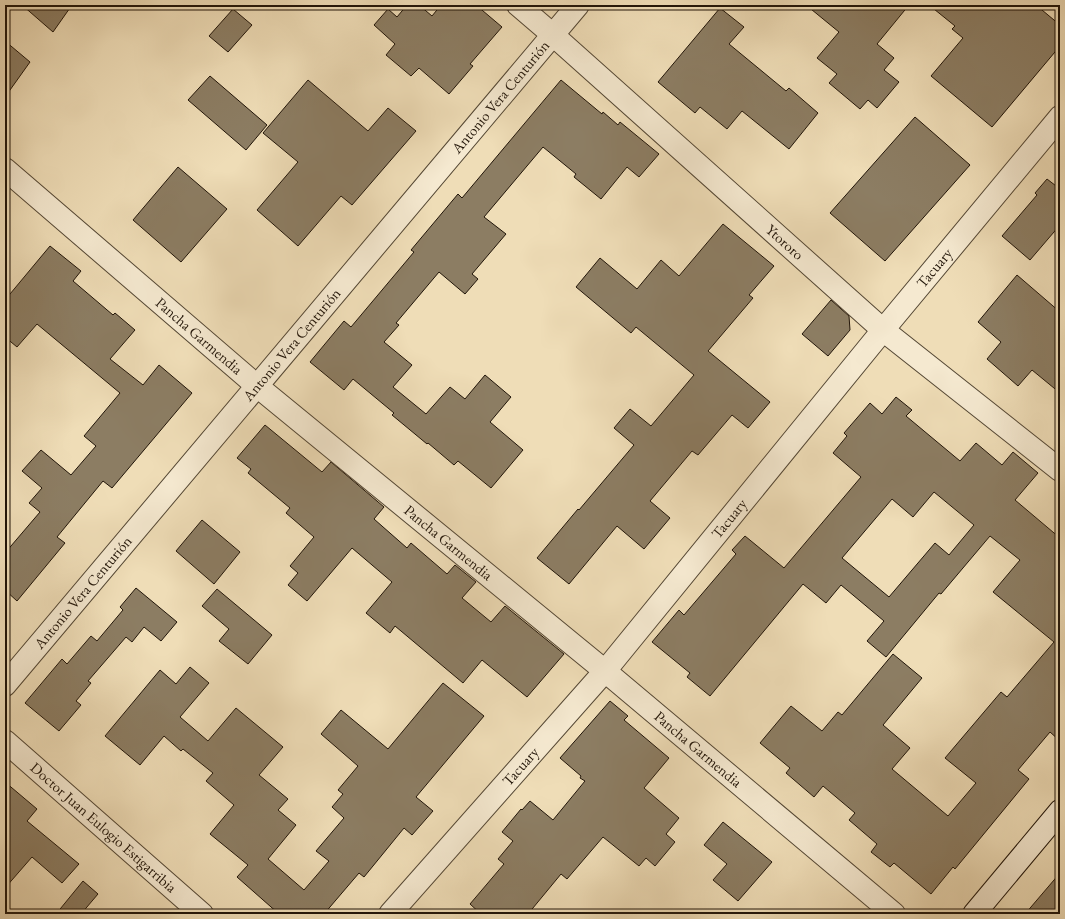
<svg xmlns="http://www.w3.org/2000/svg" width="1065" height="919" viewBox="0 0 1065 919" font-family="'EB Garamond',serif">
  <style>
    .building { fill: #8c7d63; stroke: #211509; fill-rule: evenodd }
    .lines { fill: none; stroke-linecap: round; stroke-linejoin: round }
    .minor-casing { stroke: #544734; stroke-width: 24 }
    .secondary-casing { stroke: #211509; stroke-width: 24 }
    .minor { stroke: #f5e9d0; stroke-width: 22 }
    .secondary { stroke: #f5e9d0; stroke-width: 22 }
    .labels { text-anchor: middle; stroke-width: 3.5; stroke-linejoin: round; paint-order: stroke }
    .street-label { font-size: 15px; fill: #211509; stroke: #f5e9d0 }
  </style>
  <rect width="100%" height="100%" fill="#efddb7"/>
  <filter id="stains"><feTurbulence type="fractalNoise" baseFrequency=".005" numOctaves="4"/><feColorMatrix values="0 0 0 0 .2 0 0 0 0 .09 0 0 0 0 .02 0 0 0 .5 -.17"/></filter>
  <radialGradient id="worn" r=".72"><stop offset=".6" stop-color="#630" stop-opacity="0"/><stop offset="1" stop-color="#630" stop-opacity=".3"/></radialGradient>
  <!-- building -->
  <g class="building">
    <path d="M 22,5 L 72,5 L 53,32 Z"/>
    <path d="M 407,5 L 419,5 L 432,16 L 441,5 L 476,5 L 502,27 L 470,64 L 473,66 L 449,94 L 419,68 L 411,76 L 386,55 L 395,44 L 374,25 L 388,9 L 397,17 Z"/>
    <path d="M 806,5 L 909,5 L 877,44 L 894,58 L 884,70 L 899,82 L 877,108 L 868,100 L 860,109 L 829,83 L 837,74 L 817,58 L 839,32 Z"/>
    <path d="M 929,5 L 1036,5 L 1060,25 L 1060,46 L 992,127 L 931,76 L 963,38 L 952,29 L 955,26 Z"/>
    <path d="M 720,8 L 744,27 L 729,44 L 786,91 L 789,88 L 818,113 L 789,149 L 742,111 L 727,129 L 700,107 L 695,113 L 658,82 Z"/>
    <path d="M 233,9 L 252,25 L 228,52 L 209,36 Z"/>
    <path d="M 5,41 L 30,62 L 5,97 Z"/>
    <path d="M 210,76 L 267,125 L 246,150 L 188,100 Z"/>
    <path d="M 308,80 L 368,131 L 388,108 L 416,131 L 352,205 L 341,196 L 298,246 L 257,210 L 298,162 L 263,133 Z"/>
    <path d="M 561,80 L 602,114 L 603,112 L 618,125 L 620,122 L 659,154 L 639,177 L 627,167 L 601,199 L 574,177 L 576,174 L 543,147 L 484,217 L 506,234 L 472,274 L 478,279 L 465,294 L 439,272 L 396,323 L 399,325 L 384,342 L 412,365 L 393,387 L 426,414 L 450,387 L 465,399 L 485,375 L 511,397 L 490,422 L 523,450 L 491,488 L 458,461 L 454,465 L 428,443 L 427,444 L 392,415 L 394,413 L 353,379 L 344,390 L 310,362 L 344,321 L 351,327 L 414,252 L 411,250 L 458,194 L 462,198 Z"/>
    <path d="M 915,117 L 970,165 L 885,261 L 830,213 Z"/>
    <path d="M 178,167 L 227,209 L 181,262 L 133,220 Z"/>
    <path d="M 1047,179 L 1060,189 L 1060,225 L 1030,260 L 1002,236 L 1037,195 L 1035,193 Z"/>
    <path d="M 723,224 L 774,266 L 749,295 L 753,298 L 708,351 L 770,402 L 748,428 L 732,415 L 698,455 L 692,451 L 650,501 L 670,518 L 644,549 L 617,526 L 569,584 L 537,558 L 578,509 L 579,510 L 634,445 L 614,428 L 630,409 L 651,426 L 694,375 L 636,327 L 631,333 L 576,287 L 600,258 L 637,289 L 661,260 L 679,276 Z"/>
    <path d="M 50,246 L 81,271 L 73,281 L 113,315 L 115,313 L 135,330 L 110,359 L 143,385 L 159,365 L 192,393 L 112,488 L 103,481 L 57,537 L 65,543 L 17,601 L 5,590 L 5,553 L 40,512 L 29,503 L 42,488 L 22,471 L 41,450 L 71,475 L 96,446 L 84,436 L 120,393 L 37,324 L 17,347 L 5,337 L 5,300 Z"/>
    <path d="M 1017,275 L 1060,312 L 1060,393 L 1032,370 L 1018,386 L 987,359 L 1001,342 L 978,322 Z"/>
    <path d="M 831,300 L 849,316 L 850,330 L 828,356 L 802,334 Z"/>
    <path d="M 896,397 L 912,410 L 906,416 L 960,461 L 976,443 L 1002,465 L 1013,452 L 1038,473 L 1015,500 L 1060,538 L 1060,741 L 1050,732 L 1018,770 L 1029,779 L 955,869 L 953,867 L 931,894 L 894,863 L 890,867 L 871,852 L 877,844 L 849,820 L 855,813 L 823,786 L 814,797 L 786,773 L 790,768 L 760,743 L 791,706 L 822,731 L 838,712 L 842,715 L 893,654 L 922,678 L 883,725 L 910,748 L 892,769 L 948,816 L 976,783 L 945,758 L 1001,692 L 1007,697 L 1054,642 L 993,592 L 1020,560 L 990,536 L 941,594 L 939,593 L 886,657 L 867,641 L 884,621 L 841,585 L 826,603 L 803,584 L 710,696 L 687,677 L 690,673 L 652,642 L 679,610 L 684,615 L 736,554 L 732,550 L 745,536 L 784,568 L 861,477 L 833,453 L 847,436 L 844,433 L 870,403 L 882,414 ZM 934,492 L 974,525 L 949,555 L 935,543 L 889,597 L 842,558 L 892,499 L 913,517 Z"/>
    <path d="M 265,425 L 322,472 L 331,462 L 384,507 L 374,519 L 407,548 L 411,543 L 447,574 L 455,565 L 476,582 L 462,598 L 491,622 L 505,606 L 564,654 L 527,697 L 482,660 L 463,683 L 395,626 L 390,633 L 366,613 L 392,582 L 352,548 L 307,601 L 288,585 L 298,573 L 290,566 L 314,537 L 286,513 L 290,508 L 248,473 L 251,469 L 237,458 Z"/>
    <path d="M 202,520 L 240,552 L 214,584 L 176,551 Z"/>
    <path d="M 136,588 L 177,622 L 161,641 L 144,627 L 132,642 L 126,637 L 88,681 L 91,683 L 76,701 L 81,705 L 59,731 L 25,703 L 62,659 L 67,664 L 91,636 L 97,641 L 123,610 L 120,607 Z"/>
    <path d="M 217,589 L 272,635 L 248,664 L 219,641 L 229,629 L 202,606 Z"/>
    <path d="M 190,667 L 209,683 L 180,717 L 208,741 L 236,708 L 283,747 L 259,775 L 288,799 L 278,810 L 296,825 L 268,859 L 304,890 L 329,861 L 316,851 L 344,818 L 332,807 L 343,794 L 338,790 L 358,766 L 321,734 L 341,710 L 388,749 L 443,683 L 484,716 L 416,797 L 433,811 L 412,835 L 404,828 L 364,877 L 359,873 L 324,914 L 279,914 L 237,877 L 248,865 L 210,834 L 234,805 L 206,781 L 213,773 L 183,749 L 181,751 L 164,736 L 140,765 L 105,736 L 160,670 L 176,684 Z"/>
    <path d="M 610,701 L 628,716 L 624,720 L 669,758 L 644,788 L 679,818 L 666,834 L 675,842 L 655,866 L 646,858 L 639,866 L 603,837 L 567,879 L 561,874 L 528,914 L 481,914 L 470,904 L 504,864 L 498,859 L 513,841 L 502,832 L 521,809 L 522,810 L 530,801 L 553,820 L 585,781 L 580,778 L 581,776 L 560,758 Z"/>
    <path d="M 5,782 L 37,809 L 27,821 L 79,864 L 62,883 L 32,857 L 5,888 Z"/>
    <path d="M 723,822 L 772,862 L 738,901 L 713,880 L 727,864 L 704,845 Z"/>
    <path d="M 1060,873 L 1060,914 L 1025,914 Z"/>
    <path d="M 83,881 L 98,894 L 81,914 L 56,914 Z"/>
  </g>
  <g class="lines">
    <!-- minor casing -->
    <g class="minor-casing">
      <g id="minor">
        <path id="s1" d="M 518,5 L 553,35 L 883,330 L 1060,470"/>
        <path id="s2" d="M 5,169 L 257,386 L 605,671 L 894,914"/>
        <path id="s3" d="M 5,685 L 578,5"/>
        <path id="s4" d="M 5,741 L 202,914"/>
        <path id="s5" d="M 390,914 L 605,671 L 883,330 L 1060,117"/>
      </g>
    </g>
    <!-- secondary casing -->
    <g class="secondary-casing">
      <path id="secondary" d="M 974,914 L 1060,811"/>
    </g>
    <!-- minor -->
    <use href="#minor" class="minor"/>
    <!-- secondary -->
    <use href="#secondary" class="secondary"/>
  </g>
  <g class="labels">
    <!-- street labels -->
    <g class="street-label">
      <text dy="5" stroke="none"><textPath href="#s3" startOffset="769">Antonio Vera Centurión</textPath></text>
      <text dy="5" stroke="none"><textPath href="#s1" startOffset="357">Ytororo</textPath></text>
      <text dy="5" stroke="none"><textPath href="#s5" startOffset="845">Tacuary</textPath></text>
      <text dy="5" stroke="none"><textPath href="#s2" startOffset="256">Pancha Garmendia</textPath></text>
      <text dy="5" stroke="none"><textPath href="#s3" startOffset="445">Antonio Vera Centurión</textPath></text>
      <text dy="5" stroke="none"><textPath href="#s5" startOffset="521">Tacuary</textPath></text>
      <text dy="5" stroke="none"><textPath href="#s2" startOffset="580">Pancha Garmendia</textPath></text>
      <text dy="5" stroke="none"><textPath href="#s3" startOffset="121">Antonio Vera Centurión</textPath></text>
      <text dy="5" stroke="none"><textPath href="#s2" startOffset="904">Pancha Garmendia</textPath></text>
      <text dy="5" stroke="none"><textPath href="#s5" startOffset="197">Tacuary</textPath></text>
      <text dy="5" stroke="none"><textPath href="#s4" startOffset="131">Doctor Juan Eulogio Estigarribia</textPath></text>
    </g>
  </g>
  <!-- margin -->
  <rect width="1065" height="919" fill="none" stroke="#efddb7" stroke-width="20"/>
  <rect x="6" y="6" width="1053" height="907" fill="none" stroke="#211509" stroke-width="2"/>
  <rect x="10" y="10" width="1045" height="899" fill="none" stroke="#211509"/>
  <rect width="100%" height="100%" filter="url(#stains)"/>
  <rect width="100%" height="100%" fill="url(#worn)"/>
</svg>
